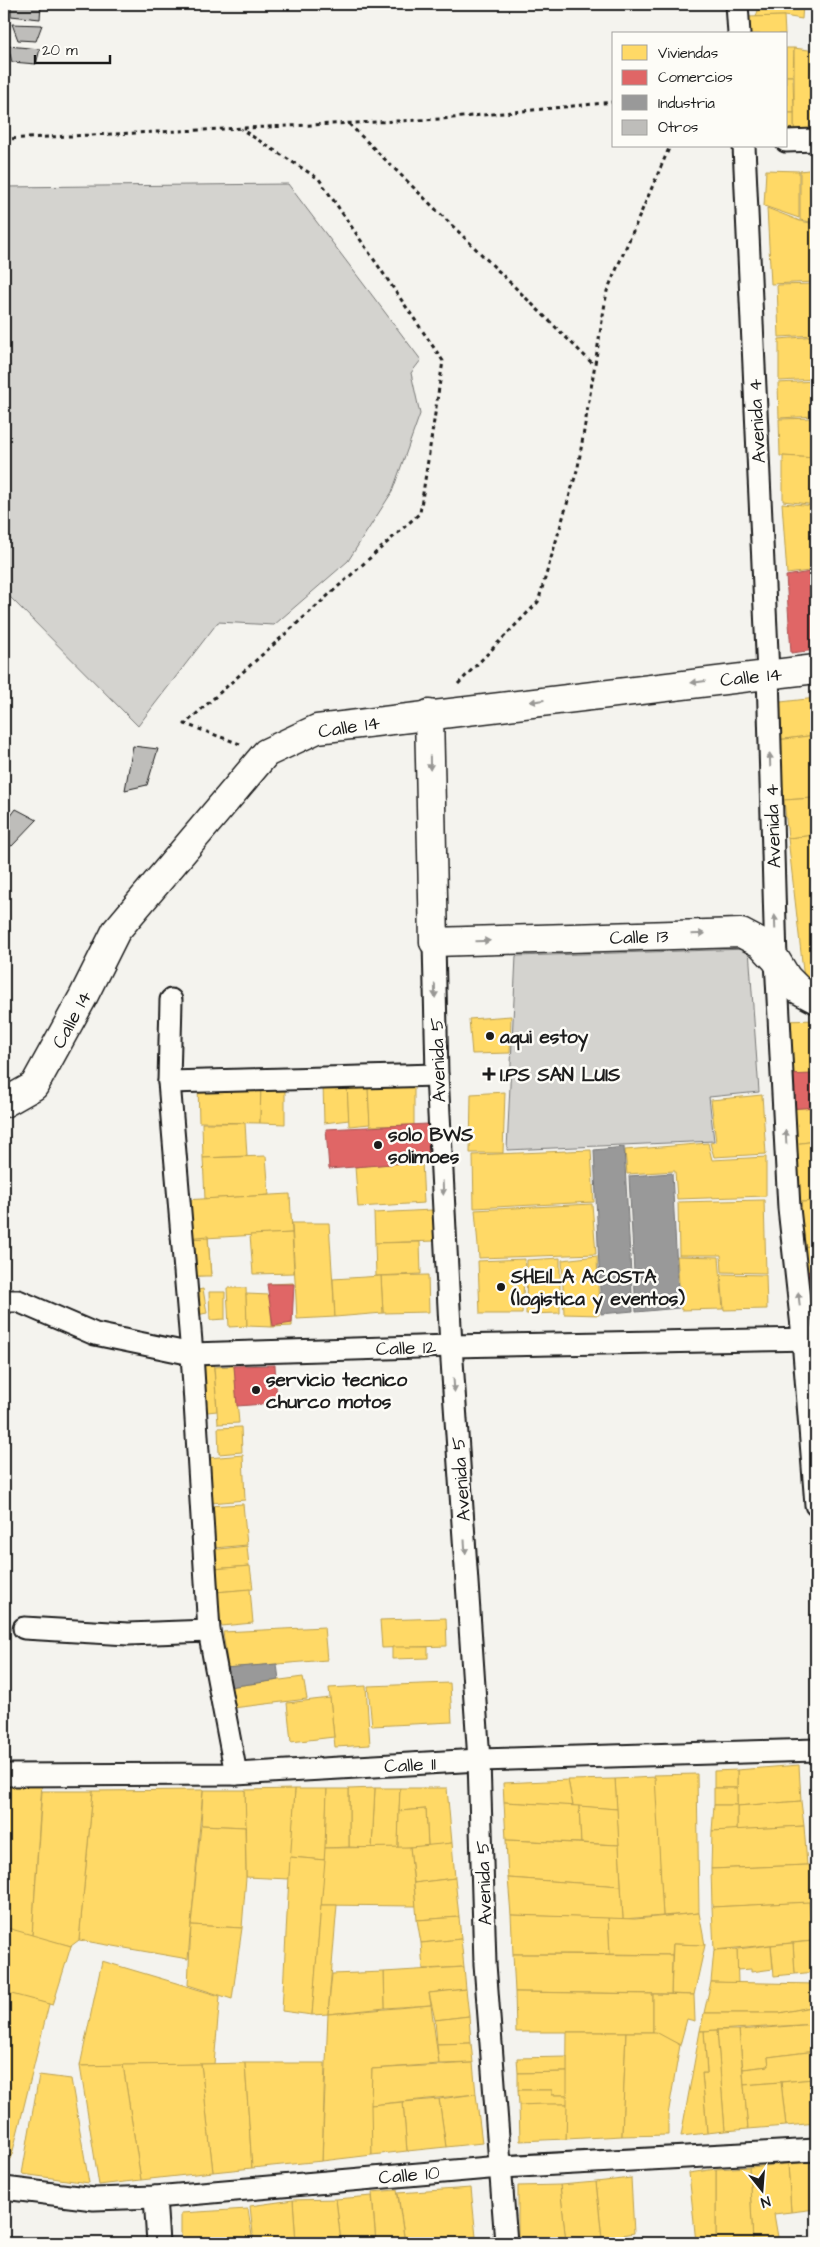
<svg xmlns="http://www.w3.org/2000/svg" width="820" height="2247" viewBox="0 0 820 2247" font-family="'Architects Daughter',sans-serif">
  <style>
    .green { fill: #d4d3cf; stroke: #787876 }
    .homes { fill: #ffd966; stroke: #bba050 }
    .shops { fill: #e06666; stroke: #a55050 }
    .industry { fill: #999; stroke: #747474 }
    .building { fill: #bebdba; stroke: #1c1c1c }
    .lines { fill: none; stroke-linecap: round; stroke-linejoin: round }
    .street-casing { stroke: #1c1c1c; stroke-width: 25 }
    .secondary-casing { stroke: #1c1c1c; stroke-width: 31 }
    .path { stroke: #1c1c1c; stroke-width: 3; stroke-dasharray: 4 4; stroke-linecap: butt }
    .street { stroke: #fdfcf7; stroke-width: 21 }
    .secondary { stroke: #fdfcf7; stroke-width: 28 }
    .oneway { fill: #989794 }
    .poi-dot { fill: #1c1c1c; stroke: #fdfcf7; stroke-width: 2 }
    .labels { text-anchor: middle; stroke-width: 5; stroke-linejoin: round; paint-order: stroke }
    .street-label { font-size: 19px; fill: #1c1c1c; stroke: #fdfcf7 }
    .poi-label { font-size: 19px; font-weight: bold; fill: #1c1c1c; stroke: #fdfcf7; text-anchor: start }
  </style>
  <rect width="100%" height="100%" fill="#f4f3ee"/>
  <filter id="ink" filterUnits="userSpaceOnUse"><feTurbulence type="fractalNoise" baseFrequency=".02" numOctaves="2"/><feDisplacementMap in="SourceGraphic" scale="10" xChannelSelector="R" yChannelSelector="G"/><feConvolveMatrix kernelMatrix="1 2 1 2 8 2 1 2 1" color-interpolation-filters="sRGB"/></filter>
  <g filter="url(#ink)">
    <!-- green -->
    <g class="green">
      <path d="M 288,184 L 421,360 L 411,373 L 420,414 L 392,492 L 348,561 L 274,625 L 218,622 L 138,726 L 4,591 L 4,187 Z"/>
      <path d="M 749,949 L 759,1092 L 709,1097 L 714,1141 L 507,1150 L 516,956 Z"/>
    </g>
    <!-- homes -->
    <g class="homes">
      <path d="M 760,4 L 803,4 L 802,19 L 784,16 L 756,17 Z"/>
      <path d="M 784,16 L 785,34 L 748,34 L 747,17 Z"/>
      <path d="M 786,48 L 794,48 L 793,76 L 786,76 Z"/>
      <path d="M 794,48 L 816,51 L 816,128 L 794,130 Z"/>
      <path d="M 786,76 L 793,76 L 794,113 L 786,113 Z"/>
      <rect x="786" y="113" width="8" height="17"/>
      <path d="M 816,169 L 816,223 L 800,220 L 800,171 Z"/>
      <path d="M 766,170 L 799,171 L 799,218 L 764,206 Z"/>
      <path d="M 767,208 L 800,221 L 816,224 L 816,282 L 771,284 Z"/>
      <path d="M 816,284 L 816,335 L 779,337 L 777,285 Z"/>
      <path d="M 816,336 L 816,379 L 779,381 L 779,339 Z"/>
      <path d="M 816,381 L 816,416 L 779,418 L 778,383 Z"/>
      <path d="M 816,418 L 816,458 L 780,456 L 779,419 Z"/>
      <path d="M 783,456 L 816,458 L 816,505 L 783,501 Z"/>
      <path d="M 782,503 L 816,506 L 816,570 L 787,574 Z"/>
      <path d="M 816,698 L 816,735 L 777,740 L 772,703 Z"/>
      <path d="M 816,735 L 816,789 L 813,789 L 814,798 L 784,800 L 777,740 Z"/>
      <path d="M 813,789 L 816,789 L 816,835 L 788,838 L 784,800 L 814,798 Z"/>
      <path d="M 816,835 L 816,987 L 805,988 L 788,838 Z"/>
      <path d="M 511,1016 L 510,1053 L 472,1054 L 469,1019 Z"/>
      <path d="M 816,1020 L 816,1074 L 786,1075 L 784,1021 Z"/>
      <path d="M 261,1083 L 260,1123 L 199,1122 L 198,1085 Z"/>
      <path d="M 261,1083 L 285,1083 L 285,1124 L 260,1123 Z"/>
      <path d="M 323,1084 L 347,1084 L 349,1120 L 324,1123 Z"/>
      <path d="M 347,1084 L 368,1085 L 370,1124 L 349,1126 Z"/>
      <path d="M 414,1085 L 414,1125 L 370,1126 L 368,1088 Z"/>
      <path d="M 505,1092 L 503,1153 L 470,1153 L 471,1094 Z"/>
      <path d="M 762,1095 L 766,1154 L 714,1157 L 710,1143 L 716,1142 L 711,1100 Z"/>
      <path d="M 816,1107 L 816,1141 L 786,1145 L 787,1109 Z"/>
      <path d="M 202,1123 L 245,1123 L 247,1156 L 203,1158 Z"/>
      <path d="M 816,1141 L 816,1201 L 789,1203 L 786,1145 Z"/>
      <path d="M 708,1143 L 712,1160 L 766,1157 L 766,1196 L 677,1199 L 675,1171 L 627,1174 L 625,1150 Z"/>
      <path d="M 591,1150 L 594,1202 L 474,1208 L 473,1155 Z"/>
      <path d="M 266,1156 L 269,1195 L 205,1199 L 203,1158 Z"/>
      <path d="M 422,1161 L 424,1203 L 358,1207 L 355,1167 Z"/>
      <path d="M 290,1194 L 292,1233 L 187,1239 L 184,1200 Z"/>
      <path d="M 764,1200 L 766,1273 L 722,1272 L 721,1255 L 679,1255 L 678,1202 Z"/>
      <path d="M 816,1201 L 816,1246 L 793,1247 L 789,1203 Z"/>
      <path d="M 592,1204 L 596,1254 L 479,1258 L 475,1210 Z"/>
      <path d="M 432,1210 L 435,1241 L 375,1243 L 374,1213 Z"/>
      <path d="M 292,1223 L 329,1223 L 335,1317 L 297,1319 Z"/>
      <path d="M 292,1233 L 294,1273 L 253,1274 L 250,1235 Z"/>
      <path d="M 208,1236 L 211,1275 L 189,1277 L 186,1238 Z"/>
      <path d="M 208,1238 L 211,1276 L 189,1276 L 187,1239 Z"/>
      <path d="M 420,1242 L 421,1274 L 376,1276 L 375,1243 Z"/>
      <path d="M 816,1246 L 816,1271 L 797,1272 L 793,1247 Z"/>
      <path d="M 597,1256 L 599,1315 L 564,1314 L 562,1260 Z"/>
      <path d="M 677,1256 L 719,1257 L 723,1309 L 681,1310 Z"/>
      <path d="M 560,1258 L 560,1313 L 526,1314 L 527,1260 Z"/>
      <path d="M 525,1259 L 522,1314 L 480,1314 L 478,1261 Z"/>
      <path d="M 721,1274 L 766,1275 L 767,1309 L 724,1310 Z"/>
      <path d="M 428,1275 L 429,1312 L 383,1313 L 381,1276 Z"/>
      <path d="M 381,1276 L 383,1313 L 335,1317 L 333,1279 Z"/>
      <path d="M 293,1283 L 292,1326 L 272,1327 L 269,1284 Z"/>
      <path d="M 227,1288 L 246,1288 L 247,1326 L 229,1327 Z"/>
      <path d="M 203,1289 L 207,1313 L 192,1316 L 188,1292 Z"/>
      <path d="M 209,1292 L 225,1292 L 225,1319 L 210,1320 Z"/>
      <path d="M 246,1294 L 270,1295 L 272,1327 L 247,1326 Z"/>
      <path d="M 213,1355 L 217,1411 L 198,1413 L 195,1356 Z"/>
      <path d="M 234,1366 L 239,1423 L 218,1424 L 214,1367 Z"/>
      <path d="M 241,1427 L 242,1452 L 219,1454 L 218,1428 Z"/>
      <path d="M 243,1455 L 245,1500 L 211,1503 L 208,1458 Z"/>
      <path d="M 243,1504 L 247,1545 L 214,1548 L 208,1506 Z"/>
      <path d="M 247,1546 L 249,1566 L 213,1569 L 210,1550 Z"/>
      <path d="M 250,1566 L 253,1589 L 216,1592 L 213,1569 Z"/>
      <path d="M 250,1589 L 253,1623 L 221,1626 L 216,1592 Z"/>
      <path d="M 446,1618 L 447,1646 L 382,1648 L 380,1620 Z"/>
      <path d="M 324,1627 L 327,1660 L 228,1668 L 223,1632 Z"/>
      <path d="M 392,1647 L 428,1647 L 428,1658 L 392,1659 Z"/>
      <path d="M 303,1677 L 307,1699 L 233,1708 L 228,1687 Z"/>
      <path d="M 450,1683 L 452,1722 L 372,1726 L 368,1686 Z"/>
      <path d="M 366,1686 L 370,1745 L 335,1747 L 329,1688 Z"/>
      <path d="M 330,1698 L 334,1737 L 291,1742 L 287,1703 Z"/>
      <path d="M 799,1765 L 801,1801 L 737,1806 L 737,1770 Z"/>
      <path d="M 737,1770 L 737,1788 L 714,1788 L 714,1771 Z"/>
      <path d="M 697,1774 L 699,1913 L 663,1916 L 654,1775 Z"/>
      <path d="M 655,1777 L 663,1916 L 623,1919 L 615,1779 Z"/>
      <path d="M 615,1779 L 617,1809 L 573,1806 L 568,1780 Z"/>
      <path d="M 568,1780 L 573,1806 L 504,1802 L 503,1783 Z"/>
      <path d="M 42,1783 L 32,1936 L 4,1928 L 4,1784 Z"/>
      <path d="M 375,1788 L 400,1788 L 398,1848 L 372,1848 Z"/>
      <path d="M 375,1788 L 372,1848 L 349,1847 L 349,1789 Z"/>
      <path d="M 400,1788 L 447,1788 L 452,1843 L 428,1846 L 426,1809 L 399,1811 Z"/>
      <rect x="714" y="1788" width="23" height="17"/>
      <path d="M 295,1789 L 327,1789 L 325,1860 L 290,1857 Z"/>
      <path d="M 295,1789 L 289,1879 L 246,1877 L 245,1790 Z"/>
      <path d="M 327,1789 L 349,1789 L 349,1847 L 325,1848 Z"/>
      <path d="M 203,1790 L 245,1790 L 246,1827 L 201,1825 Z"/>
      <path d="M 203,1790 L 188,1959 L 79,1940 L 93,1791 Z"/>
      <path d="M 42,1791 L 93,1791 L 79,1940 L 71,1946 L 32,1936 Z"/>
      <path d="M 801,1801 L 804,1826 L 737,1830 L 737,1806 Z"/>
      <path d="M 504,1802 L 579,1806 L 581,1843 L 506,1840 Z"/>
      <path d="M 714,1805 L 737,1805 L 737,1830 L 712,1831 Z"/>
      <path d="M 579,1806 L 617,1809 L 619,1845 L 581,1843 Z"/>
      <path d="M 426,1809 L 428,1846 L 398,1848 L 399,1811 Z"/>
      <path d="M 201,1825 L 245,1827 L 246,1877 L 242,1928 L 191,1925 Z"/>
      <path d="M 804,1826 L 807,1865 L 711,1869 L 712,1831 Z"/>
      <path d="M 506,1840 L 619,1845 L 621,1886 L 508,1878 Z"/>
      <path d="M 452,1843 L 455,1878 L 414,1883 L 410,1847 Z"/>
      <path d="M 410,1847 L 416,1906 L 321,1905 L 325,1848 Z"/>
      <path d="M 290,1857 L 325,1860 L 312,2015 L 282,2011 Z"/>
      <path d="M 807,1865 L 816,1865 L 816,1902 L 712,1907 L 711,1869 Z"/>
      <path d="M 455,1878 L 459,1917 L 417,1920 L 414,1883 Z"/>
      <path d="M 508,1878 L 621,1886 L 623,1919 L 511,1915 Z"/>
      <path d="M 809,1902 L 813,1941 L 714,1950 L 712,1907 Z"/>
      <path d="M 321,1905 L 337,1905 L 328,2014 L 312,2015 Z"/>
      <path d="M 699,1913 L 705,1945 L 673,1944 L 672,1955 L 610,1954 L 608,1918 L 635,1919 Z"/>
      <path d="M 511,1915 L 608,1918 L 610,1954 L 513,1954 Z"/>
      <path d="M 459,1917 L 461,1939 L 421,1943 L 417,1920 Z"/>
      <path d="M 191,1925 L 242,1928 L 232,1999 L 188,1985 Z"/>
      <path d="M 4,1927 L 71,1946 L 53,2005 L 4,1994 Z"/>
      <path d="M 461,1939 L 464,1967 L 423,1969 L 421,1943 Z"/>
      <path d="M 813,1941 L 815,1972 L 795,1974 L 793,1943 Z"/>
      <path d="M 793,1943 L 795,1974 L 774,1976 L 771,1945 Z"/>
      <path d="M 673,1944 L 705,1945 L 694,1995 L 671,1994 Z"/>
      <path d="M 771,1945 L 773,1969 L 751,1972 L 751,1969 L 737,1970 L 737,1949 Z"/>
      <path d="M 737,1949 L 738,1983 L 711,1982 L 714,1950 Z"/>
      <path d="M 513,1954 L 672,1955 L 671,1994 L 515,1992 Z"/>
      <path d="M 102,1961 L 220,1996 L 214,2064 L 80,2066 Z"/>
      <path d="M 464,1967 L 466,1989 L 429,1993 L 431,2005 L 385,2008 L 384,1972 Z"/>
      <path d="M 384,1972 L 385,2008 L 328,2014 L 332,1974 Z"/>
      <path d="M 711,1982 L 816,1984 L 816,2006 L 780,2013 L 704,2013 Z"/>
      <path d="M 466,1989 L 469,2016 L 435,2020 L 429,1993 Z"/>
      <path d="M 4,1992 L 49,2004 L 11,2159 L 4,2158 Z"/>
      <path d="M 515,1992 L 653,1994 L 653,2032 L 516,2032 Z"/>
      <path d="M 653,1994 L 694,1995 L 695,2021 L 687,2019 L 680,2045 L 653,2032 Z"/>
      <path d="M 431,2005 L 439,2064 L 372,2069 L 372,2155 L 322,2161 L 328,2014 Z"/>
      <path d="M 816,2006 L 816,2024 L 700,2031 L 704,2013 L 780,2013 Z"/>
      <path d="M 469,2016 L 471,2043 L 437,2044 L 435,2020 Z"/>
      <path d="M 816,2024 L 816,2051 L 768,2057 L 769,2066 L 743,2069 L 739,2030 Z"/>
      <path d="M 717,2030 L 739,2030 L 748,2129 L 725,2131 Z"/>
      <path d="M 717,2030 L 725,2131 L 707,2133 L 702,2073 L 707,2073 L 704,2031 Z"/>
      <path d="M 700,2031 L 704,2031 L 707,2073 L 702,2073 L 707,2133 L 681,2136 Z"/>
      <path d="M 567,2032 L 626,2032 L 622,2136 L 566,2139 Z"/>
      <path d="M 626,2032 L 656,2032 L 680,2045 L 668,2115 L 668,2135 L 622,2136 Z"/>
      <path d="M 471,2043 L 473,2063 L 439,2064 L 437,2044 Z"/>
      <path d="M 816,2051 L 816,2079 L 744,2085 L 743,2069 L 769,2066 L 768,2057 Z"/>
      <path d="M 567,2057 L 567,2072 L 518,2073 L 517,2058 Z"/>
      <path d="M 245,2063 L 252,2168 L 213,2172 L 201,2064 Z"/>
      <path d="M 245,2063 L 325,2063 L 322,2161 L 252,2168 Z"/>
      <path d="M 473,2063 L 476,2094 L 371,2105 L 372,2069 Z"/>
      <path d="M 201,2064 L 213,2172 L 141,2180 L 123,2065 Z"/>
      <path d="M 123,2065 L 141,2180 L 99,2185 L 80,2066 Z"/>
      <path d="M 567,2072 L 567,2095 L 552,2095 L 552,2090 L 518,2090 L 518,2073 Z"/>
      <path d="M 39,2075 L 71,2079 L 89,2183 L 22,2174 Z"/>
      <path d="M 813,2079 L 816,2079 L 816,2123 L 786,2126 L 781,2082 Z"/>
      <path d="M 781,2082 L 786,2126 L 748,2129 L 744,2085 Z"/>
      <path d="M 518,2090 L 552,2090 L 552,2095 L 567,2095 L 567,2104 L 519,2105 Z"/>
      <path d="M 476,2094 L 482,2143 L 446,2147 L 439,2099 Z"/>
      <path d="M 439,2099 L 446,2147 L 407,2151 L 403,2102 Z"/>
      <path d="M 403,2102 L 407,2151 L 372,2155 L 371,2105 Z"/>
      <path d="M 544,2104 L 567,2104 L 566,2139 L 520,2141 L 519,2105 Z"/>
      <path d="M 816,2162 L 816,2209 L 791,2212 L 788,2164 Z"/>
      <path d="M 788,2164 L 791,2212 L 774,2214 L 779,2243 L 753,2243 L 749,2167 Z"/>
      <path d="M 749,2167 L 753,2243 L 716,2243 L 716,2169 Z"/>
      <path d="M 716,2169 L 716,2243 L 696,2243 L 689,2173 Z"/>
      <path d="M 631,2178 L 634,2233 L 602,2239 L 596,2182 Z"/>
      <path d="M 596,2182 L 602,2239 L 566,2243 L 560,2185 Z"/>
      <path d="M 560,2185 L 566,2243 L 518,2243 L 518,2186 Z"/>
      <path d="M 471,2188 L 476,2237 L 405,2243 L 398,2193 Z"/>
      <path d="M 397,2190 L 405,2243 L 376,2243 L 372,2192 Z"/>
      <path d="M 372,2196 L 376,2243 L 341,2243 L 336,2199 Z"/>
      <path d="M 336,2199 L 341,2243 L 296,2243 L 293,2200 Z"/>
      <path d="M 293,2200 L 296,2243 L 254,2243 L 250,2206 Z"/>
      <path d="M 248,2209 L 253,2243 L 181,2243 L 181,2213 Z"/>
      <path d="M 476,2237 L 477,2243 L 392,2243 Z"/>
      <path d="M 602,2239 L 602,2243 L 558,2243 L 566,2243 Z"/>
    </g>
    <!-- shops -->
    <g class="shops">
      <path d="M 816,571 L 816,650 L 791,653 L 786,576 Z"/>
      <path d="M 816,1074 L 816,1107 L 787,1109 L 786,1075 Z"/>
      <path d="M 428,1124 L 429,1161 L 329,1169 L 326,1129 Z"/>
      <path d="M 816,1271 L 816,1327 L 802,1327 L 797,1272 Z"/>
      <path d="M 267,1284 L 294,1284 L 292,1323 L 273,1326 Z"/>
      <path d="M 275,1365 L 277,1403 L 237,1406 L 234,1366 Z"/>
    </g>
    <!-- industry -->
    <g class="industry">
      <path d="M 624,1147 L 633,1311 L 601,1314 L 594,1150 Z"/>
      <path d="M 672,1173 L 679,1308 L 636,1312 L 629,1176 Z"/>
      <path d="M 277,1664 L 279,1680 L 228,1687 L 224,1668 Z"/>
    </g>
    <!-- building -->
    <g class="building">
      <path d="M 11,4 L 41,4 L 40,19 L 11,16 Z"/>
      <path d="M 12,24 L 42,25 L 36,41 L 18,40 Z"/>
      <path d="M 8,46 L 40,49 L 36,64 L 12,62 Z"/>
      <path d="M 133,746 L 158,749 L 147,785 L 125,790 Z"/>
      <path d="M 16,809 L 37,820 L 12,846 L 4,843 L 4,825 Z"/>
    </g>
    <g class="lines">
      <!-- street casing -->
      <g class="street-casing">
        <g id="street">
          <path d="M 737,4 L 739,34"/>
          <path d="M 786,141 L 816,140"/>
          <path d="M 744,146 L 768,674 L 776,960 L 789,1208 L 802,1327 L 816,1505"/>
          <path d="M 434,942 L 437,1075 L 451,1346 L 479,1760 L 485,1964 L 506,2243"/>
          <path d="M 171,1000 L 169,1082 L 192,1354 L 209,1631 L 236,1774"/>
          <path d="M 169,1082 L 437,1075"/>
          <path d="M 4,1301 L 18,1301 L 95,1334 L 192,1354 L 451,1346 L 814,1339"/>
          <path d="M 24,1628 L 128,1634 L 209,1631"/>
          <path d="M 4,1775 L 236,1774 L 479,1760 L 816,1750"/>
          <path d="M 4,2188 L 94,2199 L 155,2197 L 500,2167 L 816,2150"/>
          <path d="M 155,2197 L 158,2243"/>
        </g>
      </g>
      <!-- secondary casing -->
      <g class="secondary-casing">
        <g id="secondary">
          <path d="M 429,714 L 434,942 L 741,933 L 760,943 L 776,960 L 787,978 L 799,990 L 816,999"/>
          <path d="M 4,1103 L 34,1086 L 83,997 L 116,931 L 266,753 L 317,729 L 816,669"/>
        </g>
      </g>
      <!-- path -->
      <g class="path">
        <path d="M 349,124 L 594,365"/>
        <path d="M 4,139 L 442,119 L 614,102"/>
        <path d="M 458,684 L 538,602 L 578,467 L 607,291 L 670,146"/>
        <path d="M 240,744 L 185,724 L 420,513 L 443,361 L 319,179 L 241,129"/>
      </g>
      <!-- street -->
      <use href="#street" class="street"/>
      <!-- secondary -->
      <use href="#secondary" class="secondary"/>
    </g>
    <!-- one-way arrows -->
    <defs><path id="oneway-solid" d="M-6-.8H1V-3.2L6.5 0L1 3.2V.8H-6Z" transform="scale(1.25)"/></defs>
    <g class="oneway">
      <use href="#oneway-solid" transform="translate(698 682) rotate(173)"/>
      <use href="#oneway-solid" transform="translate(537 701) rotate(173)"/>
      <use href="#oneway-solid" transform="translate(770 760) rotate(-92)"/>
      <use href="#oneway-solid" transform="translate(430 763) rotate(89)"/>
      <use href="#oneway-solid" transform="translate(775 922) rotate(-92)"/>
      <use href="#oneway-solid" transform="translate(698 934) rotate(-2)"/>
      <use href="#oneway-solid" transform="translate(483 941) rotate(-2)"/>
      <use href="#oneway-solid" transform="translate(435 991) rotate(89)"/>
      <use href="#oneway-solid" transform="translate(786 1137) rotate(-93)"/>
      <use href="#oneway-solid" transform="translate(443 1188) rotate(87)"/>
      <use href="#oneway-solid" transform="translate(799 1299) rotate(-96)"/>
      <use href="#oneway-solid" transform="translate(454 1385) rotate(86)"/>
      <use href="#oneway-solid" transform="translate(465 1547) rotate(86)"/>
    </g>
  </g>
  <!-- markers -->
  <g class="poi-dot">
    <circle cx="490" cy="1036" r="5"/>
    <path d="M486.5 1066.5h5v5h5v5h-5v5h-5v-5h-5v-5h5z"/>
    <circle cx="378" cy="1145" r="5"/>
    <circle cx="501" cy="1287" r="5"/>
    <circle cx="256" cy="1390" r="5"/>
  </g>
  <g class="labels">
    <!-- street labels -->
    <g class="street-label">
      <text transform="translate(756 421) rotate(-93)" y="7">Avenida 4</text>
      <text transform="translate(751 676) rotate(-6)" y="7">Calle 14</text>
      <text transform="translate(349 726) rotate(-9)" y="7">Calle 14</text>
      <text transform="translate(772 826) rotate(-92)" y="7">Avenida 4</text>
      <text transform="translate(639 936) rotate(-2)" y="7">Calle 13</text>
      <text transform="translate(71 1019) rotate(-62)" y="7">Calle 14</text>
      <text transform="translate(437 1060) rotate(-92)" y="7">Avenida 5</text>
      <text transform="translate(406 1347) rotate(-2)" y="7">Calle 12</text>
      <text transform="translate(460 1479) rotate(-94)" y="7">Avenida 5</text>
      <text transform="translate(410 1764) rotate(-3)" y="7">Calle 11</text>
      <text transform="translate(483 1883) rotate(-92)" y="7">Avenida 5</text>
      <text transform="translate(409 2174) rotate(-5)" y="7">Calle 10</text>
    </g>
    <!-- poi labels -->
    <g class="poi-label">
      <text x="500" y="1043">aqui estoy</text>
      <text x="500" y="1081">I.PS SAN LUIS</text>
      <text x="388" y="1141">solo BWS<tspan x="388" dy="22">solimoes</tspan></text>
      <text x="511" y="1283">SHEILA ACOSTA<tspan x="511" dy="22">(logistica y eventos)</tspan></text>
      <text x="266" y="1386">servicio tecnico<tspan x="266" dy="22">churco motos</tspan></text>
    </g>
  </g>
  <!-- margin -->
  <rect width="820" height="2247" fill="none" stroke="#fdfcf7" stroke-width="20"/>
  <rect x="10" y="10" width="800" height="2227" fill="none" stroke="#1c1c1c" stroke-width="2" filter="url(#ink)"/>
  <!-- legend -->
  <rect x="612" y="32" width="175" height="115" fill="#fdfcf7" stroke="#a3a29f"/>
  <rect x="622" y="45" width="25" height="15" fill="#ffd966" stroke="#a3a29f"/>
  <text x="658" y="58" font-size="15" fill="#1c1c1c">Viviendas</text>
  <rect x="622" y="70" width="25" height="15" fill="#e06666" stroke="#a3a29f"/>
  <text x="658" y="82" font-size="15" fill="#1c1c1c">Comercios</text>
  <rect x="622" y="95" width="25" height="15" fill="#999999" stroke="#a3a29f"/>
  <text x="658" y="108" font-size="15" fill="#1c1c1c">Industria</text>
  <rect x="622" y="120" width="25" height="15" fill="#bebdba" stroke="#a3a29f"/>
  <text x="658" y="132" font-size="15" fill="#1c1c1c">Otros</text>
  <!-- north arrow -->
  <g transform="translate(762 2190) rotate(163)" stroke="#fdfcf7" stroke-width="4" paint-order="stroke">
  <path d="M0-4L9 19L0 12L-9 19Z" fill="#1c1c1c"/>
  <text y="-8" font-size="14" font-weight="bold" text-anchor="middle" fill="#1c1c1c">N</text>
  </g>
  <!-- scale -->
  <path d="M35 55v8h75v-8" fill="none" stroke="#1c1c1c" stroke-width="2.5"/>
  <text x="42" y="55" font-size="15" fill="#1c1c1c" stroke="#fdfcf7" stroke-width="4" paint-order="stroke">20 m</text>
</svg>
